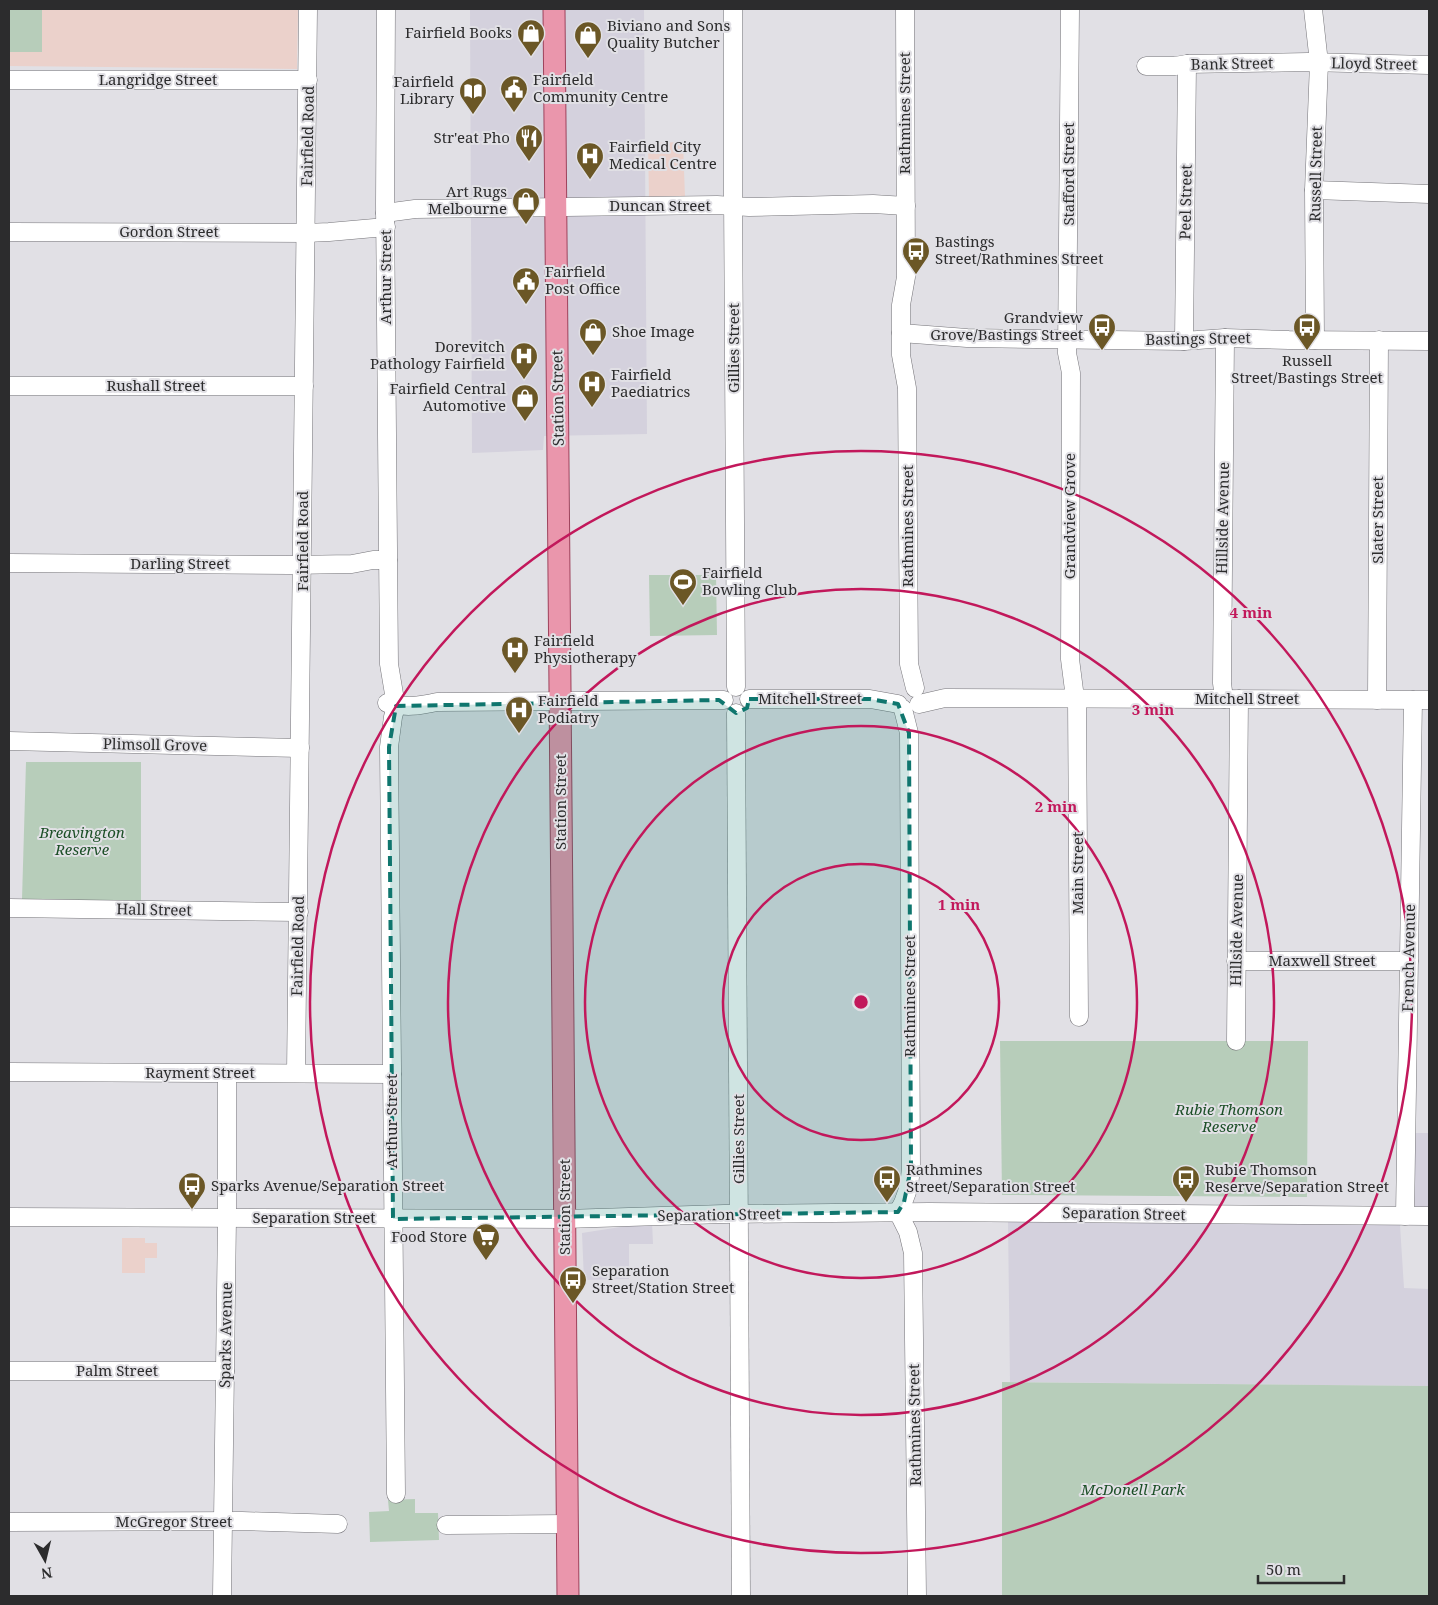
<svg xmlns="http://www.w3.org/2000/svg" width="1438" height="1605" viewBox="0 0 1438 1605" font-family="'Noto Serif',serif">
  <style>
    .built { fill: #d4d1dd }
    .education { fill: #ebd1cb }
    .green { fill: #b7cdba }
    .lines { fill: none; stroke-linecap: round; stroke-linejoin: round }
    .minor-casing { stroke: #757479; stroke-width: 19 }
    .major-casing { stroke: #9e435c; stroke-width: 23 }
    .minor { stroke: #fff; stroke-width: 18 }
    .major { stroke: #ea96ac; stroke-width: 21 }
    .marked { fill: #0f766e; fill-opacity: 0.2; stroke: #0f766e; stroke-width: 4; stroke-dasharray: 10 6; stroke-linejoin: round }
    .ring { fill: none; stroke: #c2185b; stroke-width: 2.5 }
    .labels { text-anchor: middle; stroke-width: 4; stroke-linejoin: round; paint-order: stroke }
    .poi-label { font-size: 15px; fill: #2c2c2d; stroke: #e1e0e5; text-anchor: start }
    .street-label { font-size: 15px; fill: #2c2c2d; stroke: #e1e0e5 }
    .park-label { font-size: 15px; font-style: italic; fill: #1c4f27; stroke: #e1e0e5 }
    .centre { fill: #c2185b; stroke: #e1e0e5; stroke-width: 2.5 }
    .ring-label { font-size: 15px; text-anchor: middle; font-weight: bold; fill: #c2185b; stroke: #e1e0e5; stroke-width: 4; stroke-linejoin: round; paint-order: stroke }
  </style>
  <rect width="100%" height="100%" fill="#e1e0e5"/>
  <!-- built -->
  <g class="built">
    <path d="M 470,9 L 644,9 L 647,434 L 544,436 L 543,450 L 472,453 Z"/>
    <rect x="1413" y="1133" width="16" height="75"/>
    <path d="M 652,1222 L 653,1244 L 629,1244 L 629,1279 L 584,1280 L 582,1233 Z"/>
    <path d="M 1008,1222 L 1400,1225 L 1404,1288 L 1429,1289 L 1429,1386 L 1010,1382 Z"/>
  </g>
  <!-- education -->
  <g class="education">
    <path d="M 9,9 L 298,9 L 297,69 L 9,66 Z"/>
    <path d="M 683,142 L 685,197 L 649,198 L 648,143 Z"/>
    <path d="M 122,1238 L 145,1238 L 145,1243 L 157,1243 L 157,1258 L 145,1258 L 145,1273 L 122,1273 Z"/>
  </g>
  <!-- green -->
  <g class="green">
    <rect x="9" y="9" width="33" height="43"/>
    <path d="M 649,575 L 716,575 L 717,635 L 650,636 Z"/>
    <path d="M 26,762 L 141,762 L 141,901 L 22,899 Z"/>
    <path d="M 1000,1041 L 1308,1041 L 1307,1197 L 1002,1195 Z"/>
    <path d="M 1002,1382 L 1429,1386 L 1429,1596 L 1002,1596 Z"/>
    <path d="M 415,1499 L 415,1513 L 438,1513 L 439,1540 L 370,1542 L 369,1512 L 389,1511 L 388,1500 Z"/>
  </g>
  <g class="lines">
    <!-- minor casing -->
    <g class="minor-casing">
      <g id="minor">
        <path d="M 386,9 L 385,204 L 389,664 L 396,706 L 393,717 L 389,747 L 396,1494"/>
        <path d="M 733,9 L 733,194 L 736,687"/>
        <path d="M 905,9 L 906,277 L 901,305 L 901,355 L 907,388 L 909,664 L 915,688"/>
        <path d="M 1070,9 L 1067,353 L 1071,373 L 1070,659 L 1075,698"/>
        <path d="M 1313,9 L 1319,63 L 1314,190 L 1315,340"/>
        <path d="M 1146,66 L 1175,66 L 1187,64 L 1308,62 L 1429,65"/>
        <path d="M 9,80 L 308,80"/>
        <path d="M 1314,190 L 1429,194"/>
        <path d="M 385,213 L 415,209 L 717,205 L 749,207 L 873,204 L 906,206"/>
        <path d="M 9,232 L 306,233 L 329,232 L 386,227"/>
        <path d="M 901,333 L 967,338 L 1184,341 L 1225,338 L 1289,340 L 1429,341"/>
        <path d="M 1184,341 L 1187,64"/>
        <path d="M 9,386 L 304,386"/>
        <path d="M 9,563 L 290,565 L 352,564 L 373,560 L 388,560"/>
        <path d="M 1077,698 L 1079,1017"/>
        <path d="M 749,699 L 870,699 L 898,704"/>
        <path d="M 1224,699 L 1222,683 L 1225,338"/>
        <path d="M 1377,700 L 1379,340"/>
        <path d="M 387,703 C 405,708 419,706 437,702 L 724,700"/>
        <path d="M 919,704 L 945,698 L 1429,700"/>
        <path d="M 736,713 L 741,1596"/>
        <path d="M 9,741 L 300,748"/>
        <path d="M 9,908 L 299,912"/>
        <path d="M 1236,961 L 1409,961"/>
        <path d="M 1236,1041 L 1239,699"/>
        <path d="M 9,1072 L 392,1074"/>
        <path d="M 296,1073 L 308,9"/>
        <path d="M 898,1212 C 907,1198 910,1185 911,1168 L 909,733 L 903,709"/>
        <path d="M 898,1212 L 908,1232 L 913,1253 L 917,1596"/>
        <path d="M 1405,1216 L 1413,700"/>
        <path d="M 9,1217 L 565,1219 L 724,1214 L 929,1212 L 1429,1216"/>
        <path d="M 9,1371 L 225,1371"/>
        <path d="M 9,1522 L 242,1521 L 338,1524"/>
        <path d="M 446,1525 L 567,1524"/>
        <path d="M 222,1596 L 227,1218 L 227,1073"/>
      </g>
    </g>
    <!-- major casing -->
    <g class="major-casing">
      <path id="major" d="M 554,9 L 568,1596"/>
    </g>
    <!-- minor -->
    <use href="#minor" class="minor"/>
    <!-- major -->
    <use href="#major" class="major"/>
  </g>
  <!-- marked area -->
  <path class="marked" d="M 749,699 L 870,699 L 898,704 L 909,733 L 911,1168 L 904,1202 L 898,1212 L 393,1219 L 389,747 L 396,706 L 719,700 L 736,713 L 747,708 Z"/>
  <!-- distance rings -->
  <g class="ring">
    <circle cx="861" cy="1002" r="138"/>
    <circle cx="861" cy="1002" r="276"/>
    <circle cx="861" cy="1002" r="413"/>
    <circle cx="861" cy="1002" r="551"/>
  </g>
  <!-- icons -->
  <defs>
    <g id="shop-pin" transform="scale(1.4375)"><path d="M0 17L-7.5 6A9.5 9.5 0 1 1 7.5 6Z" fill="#6b5726" stroke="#e1e0e5"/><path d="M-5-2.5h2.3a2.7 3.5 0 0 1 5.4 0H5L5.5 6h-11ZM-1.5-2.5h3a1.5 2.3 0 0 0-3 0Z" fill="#fff"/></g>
    <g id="civic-pin" transform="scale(1.4375)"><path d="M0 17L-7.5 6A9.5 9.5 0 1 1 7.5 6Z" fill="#6b5726" stroke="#e1e0e5"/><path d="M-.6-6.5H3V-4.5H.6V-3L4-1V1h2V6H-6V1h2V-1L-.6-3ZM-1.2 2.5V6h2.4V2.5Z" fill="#fff"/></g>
    <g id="library-pin" transform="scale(1.4375)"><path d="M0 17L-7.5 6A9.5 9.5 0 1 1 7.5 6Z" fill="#6b5726" stroke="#e1e0e5"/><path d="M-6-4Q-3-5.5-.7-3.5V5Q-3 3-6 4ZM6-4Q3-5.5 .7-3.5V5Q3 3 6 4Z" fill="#fff"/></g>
    <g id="restaurant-pin" transform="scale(1.4375)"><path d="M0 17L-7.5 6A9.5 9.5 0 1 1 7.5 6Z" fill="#6b5726" stroke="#e1e0e5"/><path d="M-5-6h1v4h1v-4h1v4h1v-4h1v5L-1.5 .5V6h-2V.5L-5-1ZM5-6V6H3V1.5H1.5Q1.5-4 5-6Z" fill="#fff"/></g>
    <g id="hospital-pin" transform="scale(1.4375)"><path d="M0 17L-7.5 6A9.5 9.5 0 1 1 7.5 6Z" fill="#6b5726" stroke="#e1e0e5"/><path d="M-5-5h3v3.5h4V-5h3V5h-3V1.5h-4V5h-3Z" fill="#fff"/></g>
    <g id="bus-pin" transform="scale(1.4375)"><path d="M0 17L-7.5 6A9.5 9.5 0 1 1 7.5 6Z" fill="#6b5726" stroke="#e1e0e5"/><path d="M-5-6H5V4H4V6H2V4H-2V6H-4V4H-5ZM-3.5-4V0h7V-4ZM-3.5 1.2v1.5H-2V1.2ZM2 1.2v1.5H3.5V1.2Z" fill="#fff"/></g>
    <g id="stadium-pin" transform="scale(1.4375)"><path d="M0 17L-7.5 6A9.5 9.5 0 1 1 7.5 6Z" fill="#6b5726" stroke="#e1e0e5"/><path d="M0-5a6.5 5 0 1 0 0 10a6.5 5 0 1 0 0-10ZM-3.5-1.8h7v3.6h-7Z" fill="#fff"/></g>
    <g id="supermarket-pin" transform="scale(1.4375)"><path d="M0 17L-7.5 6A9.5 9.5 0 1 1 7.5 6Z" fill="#6b5726" stroke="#e1e0e5"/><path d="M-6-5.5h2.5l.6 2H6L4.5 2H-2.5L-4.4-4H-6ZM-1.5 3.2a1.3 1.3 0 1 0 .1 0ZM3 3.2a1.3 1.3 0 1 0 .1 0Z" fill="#fff"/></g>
  </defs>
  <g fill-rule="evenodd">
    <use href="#shop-pin" x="531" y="33"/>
    <use href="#shop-pin" x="588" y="35"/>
    <use href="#civic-pin" x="514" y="89"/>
    <use href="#library-pin" x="473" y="91"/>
    <use href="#restaurant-pin" x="529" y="138"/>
    <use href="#hospital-pin" x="590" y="156"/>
    <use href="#shop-pin" x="526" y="201"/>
    <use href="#bus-pin" x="916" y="251"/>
    <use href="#civic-pin" x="526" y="281"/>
    <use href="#bus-pin" x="1102" y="327"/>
    <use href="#bus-pin" x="1307" y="327"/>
    <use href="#shop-pin" x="593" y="332"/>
    <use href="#hospital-pin" x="524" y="356"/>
    <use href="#hospital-pin" x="592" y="384"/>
    <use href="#shop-pin" x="525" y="398"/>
    <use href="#stadium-pin" x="683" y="582"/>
    <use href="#hospital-pin" x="515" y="650"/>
    <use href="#hospital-pin" x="519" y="710"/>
    <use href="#bus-pin" x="887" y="1179"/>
    <use href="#bus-pin" x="1186" y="1179"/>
    <use href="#bus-pin" x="192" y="1186"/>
    <use href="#supermarket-pin" x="486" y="1237"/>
    <use href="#bus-pin" x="573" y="1280"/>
  </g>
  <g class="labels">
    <!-- poi labels -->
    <g class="poi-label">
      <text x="607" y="31">Biviano and Sons<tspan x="607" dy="17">Quality Butcher</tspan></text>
      <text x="512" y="38" text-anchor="end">Fairfield Books</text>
      <text x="533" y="85">Fairfield<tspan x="533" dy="17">Community Centre</tspan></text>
      <text x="454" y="87" text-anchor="end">Fairfield<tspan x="454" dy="17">Library</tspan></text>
      <text x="510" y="143" text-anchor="end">Str'eat Pho</text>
      <text x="609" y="152">Fairfield City<tspan x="609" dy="17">Medical Centre</tspan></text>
      <text x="507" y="197" text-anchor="end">Art Rugs<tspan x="507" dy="17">Melbourne</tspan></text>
      <text x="935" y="247">Bastings<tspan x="935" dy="17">Street/Rathmines Street</tspan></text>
      <text x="545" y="277">Fairfield<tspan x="545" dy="17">Post Office</tspan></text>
      <text x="1083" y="323" text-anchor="end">Grandview<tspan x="1083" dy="17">Grove/Bastings Street</tspan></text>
      <text x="612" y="337">Shoe Image</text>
      <text x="505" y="352" text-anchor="end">Dorevitch<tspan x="505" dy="17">Pathology Fairfield</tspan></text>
      <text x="1307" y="366" text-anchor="middle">Russell<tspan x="1307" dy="17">Street/Bastings Street</tspan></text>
      <text x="611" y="380">Fairfield<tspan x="611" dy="17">Paediatrics</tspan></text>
      <text x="506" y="394" text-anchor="end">Fairfield Central<tspan x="506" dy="17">Automotive</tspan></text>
      <text x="702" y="578">Fairfield<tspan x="702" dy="17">Bowling Club</tspan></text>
      <text x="534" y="646">Fairfield<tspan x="534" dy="17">Physiotherapy</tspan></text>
      <text x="538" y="706">Fairfield<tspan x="538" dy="17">Podiatry</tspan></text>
      <text x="906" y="1175">Rathmines<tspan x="906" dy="17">Street/Separation Street</tspan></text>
      <text x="1205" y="1175">Rubie Thomson<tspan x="1205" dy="17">Reserve/Separation Street</tspan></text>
      <text x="211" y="1191">Sparks Avenue/Separation Street</text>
      <text x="467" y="1242" text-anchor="end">Food Store</text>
      <text x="592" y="1276">Separation<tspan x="592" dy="17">Street/Station Street</tspan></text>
    </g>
    <!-- street labels -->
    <g class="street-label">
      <text transform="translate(1232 64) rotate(-1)" y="5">Bank Street</text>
      <text transform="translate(1374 64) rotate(1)" y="5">Lloyd Street</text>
      <text x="158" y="85">Langridge Street</text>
      <text transform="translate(905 113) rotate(-90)" y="5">Rathmines Street</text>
      <text transform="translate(308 136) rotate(-89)" y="5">Fairfield Road</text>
      <text transform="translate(1069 174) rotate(-90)" y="5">Stafford Street</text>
      <text transform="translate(1316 174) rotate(-89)" y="5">Russell Street</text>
      <text transform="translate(1186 202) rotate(-89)" y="5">Peel Street</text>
      <text x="660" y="211">Duncan Street</text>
      <text x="169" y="237">Gordon Street</text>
      <text transform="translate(386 277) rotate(-90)" y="5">Arthur Street</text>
      <text transform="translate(1198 339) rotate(-1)" y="5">Bastings Street</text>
      <text transform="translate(734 348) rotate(-90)" y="5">Gillies Street</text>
      <text x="156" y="391">Rushall Street</text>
      <text transform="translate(558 398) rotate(-91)" y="5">Station Street</text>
      <text transform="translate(1070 516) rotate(-90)" y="5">Grandview Grove</text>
      <text transform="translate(1223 518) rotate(-89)" y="5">Hillside Avenue</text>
      <text transform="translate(1378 520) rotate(-90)" y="5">Slater Street</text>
      <text transform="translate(908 526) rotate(-90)" y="5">Rathmines Street</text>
      <text transform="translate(303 541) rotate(-90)" y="5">Fairfield Road</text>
      <text x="180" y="569">Darling Street</text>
      <text x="810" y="704">Mitchell Street</text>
      <text x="1247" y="704">Mitchell Street</text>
      <text transform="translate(155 745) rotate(1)" y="5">Plimsoll Grove</text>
      <text transform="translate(561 802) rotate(-90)" y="5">Station Street</text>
      <text transform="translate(1078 873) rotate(-90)" y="5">Main Street</text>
      <text transform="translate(154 910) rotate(1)" y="5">Hall Street</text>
      <text transform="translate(1237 930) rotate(-89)" y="5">Hillside Avenue</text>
      <text transform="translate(298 946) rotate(-89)" y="5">Fairfield Road</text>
      <text transform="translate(1409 958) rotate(-89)" y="5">French Avenue</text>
      <text x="1322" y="966">Maxwell Street</text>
      <text transform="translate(910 996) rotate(-90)" y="5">Rathmines Street</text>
      <text x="200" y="1078">Rayment Street</text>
      <text transform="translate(392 1121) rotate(-90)" y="5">Arthur Street</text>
      <text transform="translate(739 1139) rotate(-90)" y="5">Gillies Street</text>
      <text transform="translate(565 1207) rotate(-90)" y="5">Station Street</text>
      <text transform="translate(1124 1214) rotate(1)" y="5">Separation Street</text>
      <text transform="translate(719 1215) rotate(-1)" y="5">Separation Street</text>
      <text x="314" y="1223">Separation Street</text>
      <text transform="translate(226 1335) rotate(-89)" y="5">Sparks Avenue</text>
      <text x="117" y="1376">Palm Street</text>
      <text transform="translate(915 1425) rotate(-91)" y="5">Rathmines Street</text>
      <text x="174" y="1527">McGregor Street</text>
    </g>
    <!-- park labels -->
    <g class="park-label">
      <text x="82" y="838">Breavington<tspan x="82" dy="17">Reserve</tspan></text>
      <text x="1229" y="1115">Rubie Thomson<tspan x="1229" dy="17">Reserve</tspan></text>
      <text x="1133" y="1495">McDonell Park</text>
    </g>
  </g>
  <circle cx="861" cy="1002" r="8" class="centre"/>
  <g class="ring-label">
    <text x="1251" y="618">4 min</text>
    <text x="1153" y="715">3 min</text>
    <text x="1056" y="812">2 min</text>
    <text x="959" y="910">1 min</text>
  </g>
  <!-- border -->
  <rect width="1438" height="1605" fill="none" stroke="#2c2c2d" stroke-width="20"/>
  <!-- north arrow -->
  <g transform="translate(45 1560) rotate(172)" stroke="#e1e0e5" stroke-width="4" paint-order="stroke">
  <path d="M0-4L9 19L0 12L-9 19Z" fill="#2c2c2d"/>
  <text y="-8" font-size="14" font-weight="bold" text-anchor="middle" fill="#2c2c2d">N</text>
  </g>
  <!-- scale -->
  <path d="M1258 1575v8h86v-8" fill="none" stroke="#2c2c2d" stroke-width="2.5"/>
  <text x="1266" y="1575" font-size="15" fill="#2c2c2d" stroke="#e1e0e5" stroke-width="4" paint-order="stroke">50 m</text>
</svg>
